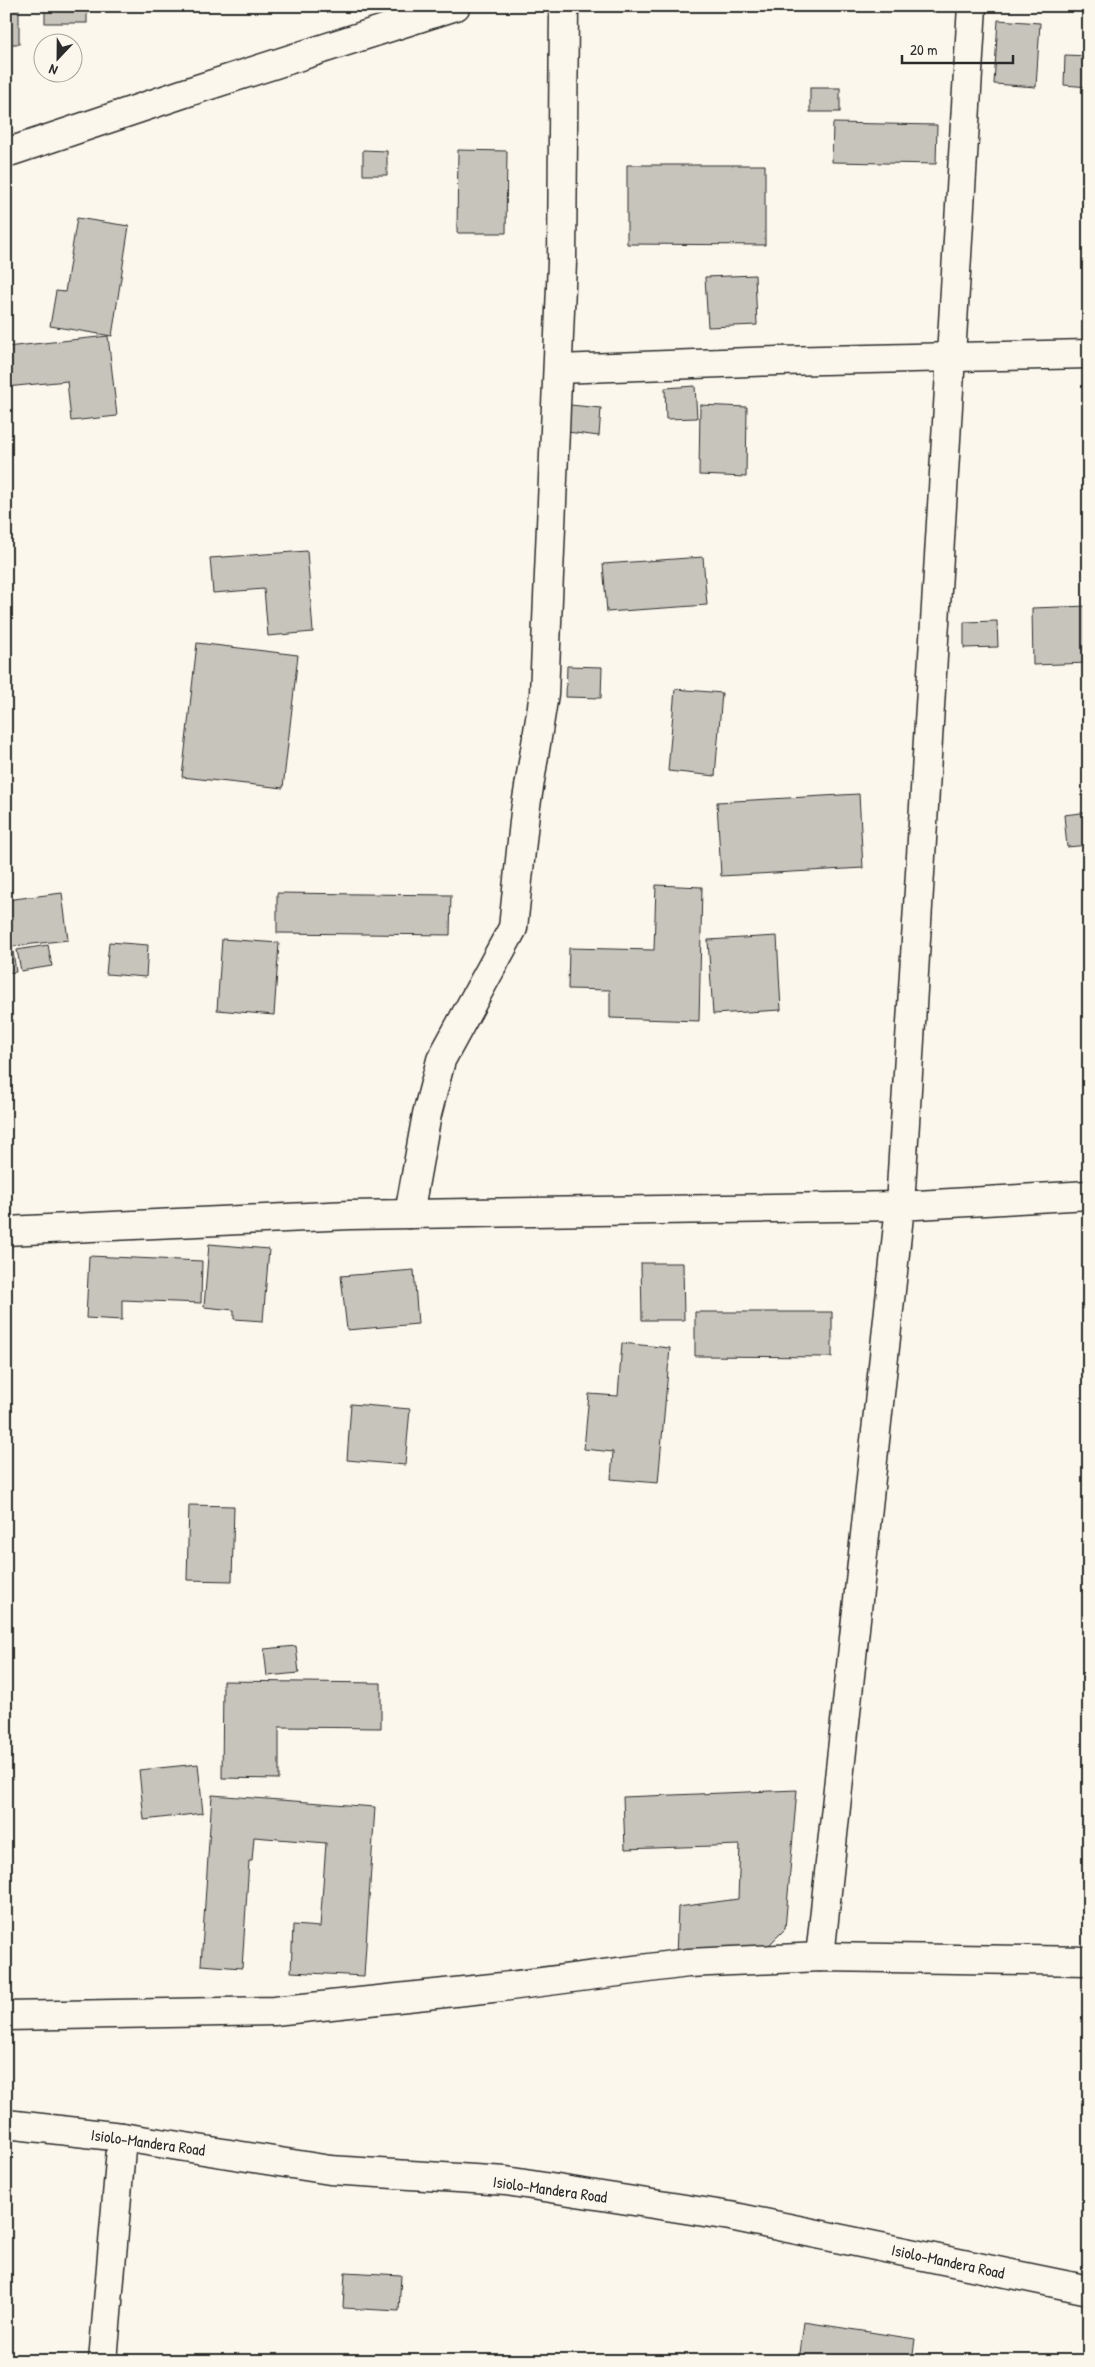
<svg xmlns="http://www.w3.org/2000/svg" width="1095" height="2367" viewBox="0 0 1095 2367" font-family="'Patrick Hand',sans-serif">
  <style>
    .building { fill: #c7c4bc; stroke: #2b2b2b }
    .lines { fill: none; stroke-linecap: round; stroke-linejoin: round }
    .minor-casing { stroke: #2b2b2b; stroke-width: 31 }
    .major-casing { stroke: #2b2b2b; stroke-width: 31 }
    .highway-casing { stroke: #2b2b2b; stroke-width: 31 }
    .minor { stroke: #fbf7ec; stroke-width: 28 }
    .major { stroke: #fbf7ec; stroke-width: 28 }
    .highway { stroke: #fbf7ec; stroke-width: 28 }
    .labels { text-anchor: middle; stroke-width: 4.5; stroke-linejoin: round; paint-order: stroke }
    .street-label { font-size: 16px; fill: #2b2b2b; stroke: #fbf7ec }
  </style>
  <rect width="100%" height="100%" fill="#fbf7ec"/>
  <filter id="ink" filterUnits="userSpaceOnUse"><feTurbulence type="fractalNoise" baseFrequency=".02" numOctaves="2"/><feDisplacementMap in="SourceGraphic" scale="10" xChannelSelector="R" yChannelSelector="G"/><feConvolveMatrix kernelMatrix="1 2 1 2 8 2 1 2 1" color-interpolation-filters="sRGB"/></filter>
  <g filter="url(#ink)">
    <!-- building -->
    <g class="building">
      <rect x="6" y="6" width="13" height="38"/>
      <rect x="45" y="6" width="42" height="17"/>
      <path d="M 998,20 L 1040,23 L 1036,87 L 994,84 Z"/>
      <path d="M 1065,55 L 1089,56 L 1089,87 L 1064,85 Z"/>
      <rect x="810" y="88" width="30" height="24"/>
      <path d="M 833,123 L 937,125 L 936,164 L 832,162 Z"/>
      <path d="M 363,150 L 387,151 L 387,175 L 363,175 Z"/>
      <path d="M 458,150 L 507,151 L 506,233 L 457,233 Z"/>
      <path d="M 627,165 L 765,165 L 765,245 L 627,244 Z"/>
      <path d="M 77,218 L 129,226 L 112,336 L 50,326 L 56,291 L 65,292 Z"/>
      <path d="M 755,275 L 757,325 L 708,327 L 705,277 Z"/>
      <path d="M 108,336 L 117,416 L 71,421 L 67,381 L 6,387 L 6,347 Z"/>
      <path d="M 695,386 L 697,418 L 666,419 L 665,388 Z"/>
      <path d="M 570,405 L 601,408 L 599,436 L 567,432 Z"/>
      <path d="M 700,405 L 747,407 L 746,477 L 699,475 Z"/>
      <path d="M 307,551 L 313,632 L 268,636 L 264,589 L 213,593 L 210,558 Z"/>
      <path d="M 703,557 L 707,605 L 607,612 L 603,564 Z"/>
      <path d="M 1089,606 L 1089,663 L 1033,665 L 1032,608 Z"/>
      <path d="M 997,621 L 998,647 L 964,648 L 964,622 Z"/>
      <path d="M 197,643 L 298,655 L 283,788 L 182,777 Z"/>
      <path d="M 567,666 L 602,667 L 601,698 L 566,697 Z"/>
      <path d="M 675,689 L 722,693 L 715,776 L 668,771 Z"/>
      <path d="M 859,794 L 863,868 L 721,876 L 717,802 Z"/>
      <path d="M 1089,812 L 1089,845 L 1067,847 L 1064,815 Z"/>
      <path d="M 656,885 L 702,887 L 699,1021 L 610,1018 L 610,990 L 568,989 L 569,948 L 654,950 Z"/>
      <path d="M 62,893 L 68,940 L 6,947 L 6,900 Z"/>
      <path d="M 277,893 L 451,895 L 450,935 L 277,933 Z"/>
      <path d="M 777,936 L 781,1010 L 713,1014 L 708,940 Z"/>
      <path d="M 222,939 L 279,943 L 274,1015 L 217,1010 Z"/>
      <path d="M 109,942 L 148,945 L 146,977 L 106,974 Z"/>
      <path d="M 48,945 L 52,966 L 21,971 L 17,950 Z"/>
      <path d="M 6,951 L 13,951 L 16,972 L 6,973 Z"/>
      <path d="M 209,1244 L 269,1249 L 263,1321 L 234,1319 L 234,1310 L 204,1307 Z"/>
      <path d="M 89,1256 L 202,1261 L 201,1303 L 122,1300 L 122,1320 L 86,1318 Z"/>
      <path d="M 641,1263 L 683,1263 L 684,1320 L 642,1320 Z"/>
      <path d="M 414,1270 L 418,1324 L 347,1330 L 341,1276 Z"/>
      <path d="M 695,1312 L 832,1312 L 832,1357 L 695,1356 Z"/>
      <path d="M 622,1343 L 670,1348 L 658,1483 L 611,1479 L 613,1452 L 584,1449 L 589,1394 L 618,1396 Z"/>
      <path d="M 351,1404 L 410,1409 L 405,1465 L 347,1460 Z"/>
      <path d="M 189,1505 L 234,1506 L 232,1581 L 187,1580 Z"/>
      <path d="M 296,1646 L 299,1673 L 267,1676 L 264,1649 Z"/>
      <path d="M 223,1681 L 381,1683 L 381,1728 L 279,1727 L 279,1779 L 222,1778 Z"/>
      <path d="M 198,1764 L 203,1813 L 144,1820 L 139,1770 Z"/>
      <path d="M 797,1790 L 785,1929 L 765,1949 L 676,1956 L 678,1907 L 738,1899 L 740,1845 L 625,1849 L 623,1797 Z"/>
      <path d="M 212,1795 L 375,1807 L 364,1976 L 291,1972 L 293,1925 L 320,1927 L 326,1843 L 254,1837 L 252,1861 L 249,1861 L 242,1968 L 201,1965 Z"/>
      <path d="M 345,2272 L 401,2275 L 399,2311 L 343,2308 Z"/>
      <path d="M 804,2322 L 915,2339 L 912,2361 L 799,2361 Z"/>
    </g>
    <g class="lines">
      <!-- minor casing -->
      <g class="minor-casing">
        <g id="minor">
          <path d="M 558,369 L 779,361 L 1089,354"/>
          <path d="M 409,1214 L 427,1114 L 441,1060 L 513,928 L 525,812 L 544,694 L 562,262 L 564,6"/>
          <path d="M 6,1231 L 350,1215 L 900,1206 L 972,6"/>
          <path d="M 820,1957 L 900,1206 L 1089,1195"/>
          <path d="M 6,2016 L 274,2011 L 502,1987 L 688,1963 L 820,1957 L 1089,1961"/>
          <path d="M 103,2361 L 122,2137"/>
        </g>
      </g>
      <!-- major casing -->
      <g class="major-casing">
        <path id="major" d="M 6,153 L 188,92 L 456,6"/>
      </g>
      <!-- highway casing -->
      <g class="highway-casing">
        <path id="highway" d="M 6,2124 L 122,2137 L 330,2170 L 506,2181 L 730,2216 L 1089,2290"/>
      </g>
      <!-- minor -->
      <use href="#minor" class="minor"/>
      <!-- major -->
      <use href="#major" class="major"/>
      <!-- highway -->
      <use href="#highway" class="highway"/>
    </g>
  </g>
  <g class="labels">
    <!-- street labels -->
    <g class="street-label">
      <text transform="translate(148 2142) rotate(8)" y="6">Isiolo-Mandera Road</text>
      <text transform="translate(550 2189) rotate(8)" y="6">Isiolo-Mandera Road</text>
      <text transform="translate(948 2261) rotate(12)" y="6">Isiolo-Mandera Road</text>
    </g>
  </g>
  <!-- margin -->
  <rect width="1095" height="2367" fill="none" stroke="#fbf7ec" stroke-width="25"/>
  <rect x="12" y="12" width="1070" height="2342" fill="none" stroke="#2b2b2b" stroke-width="2" filter="url(#ink)"/>
  <!-- north arrow -->
  <g transform="translate(58 58) rotate(202)"><circle r="24" fill="#fbf7ec" stroke="#a8a59f"/>
  <path d="M0-4L9 19L0 12L-9 19Z" fill="#2b2b2b"/>
  <text y="-8" font-size="14" font-weight="bold" text-anchor="middle" fill="#2b2b2b">N</text>
  </g>
  <!-- scale -->
  <path d="M902 55v8h111v-8" fill="none" stroke="#2b2b2b" stroke-width="2.5"/>
  <text x="910" y="55" font-size="15" fill="#2b2b2b" stroke="#fbf7ec" stroke-width="4" paint-order="stroke">20 m</text>
</svg>
